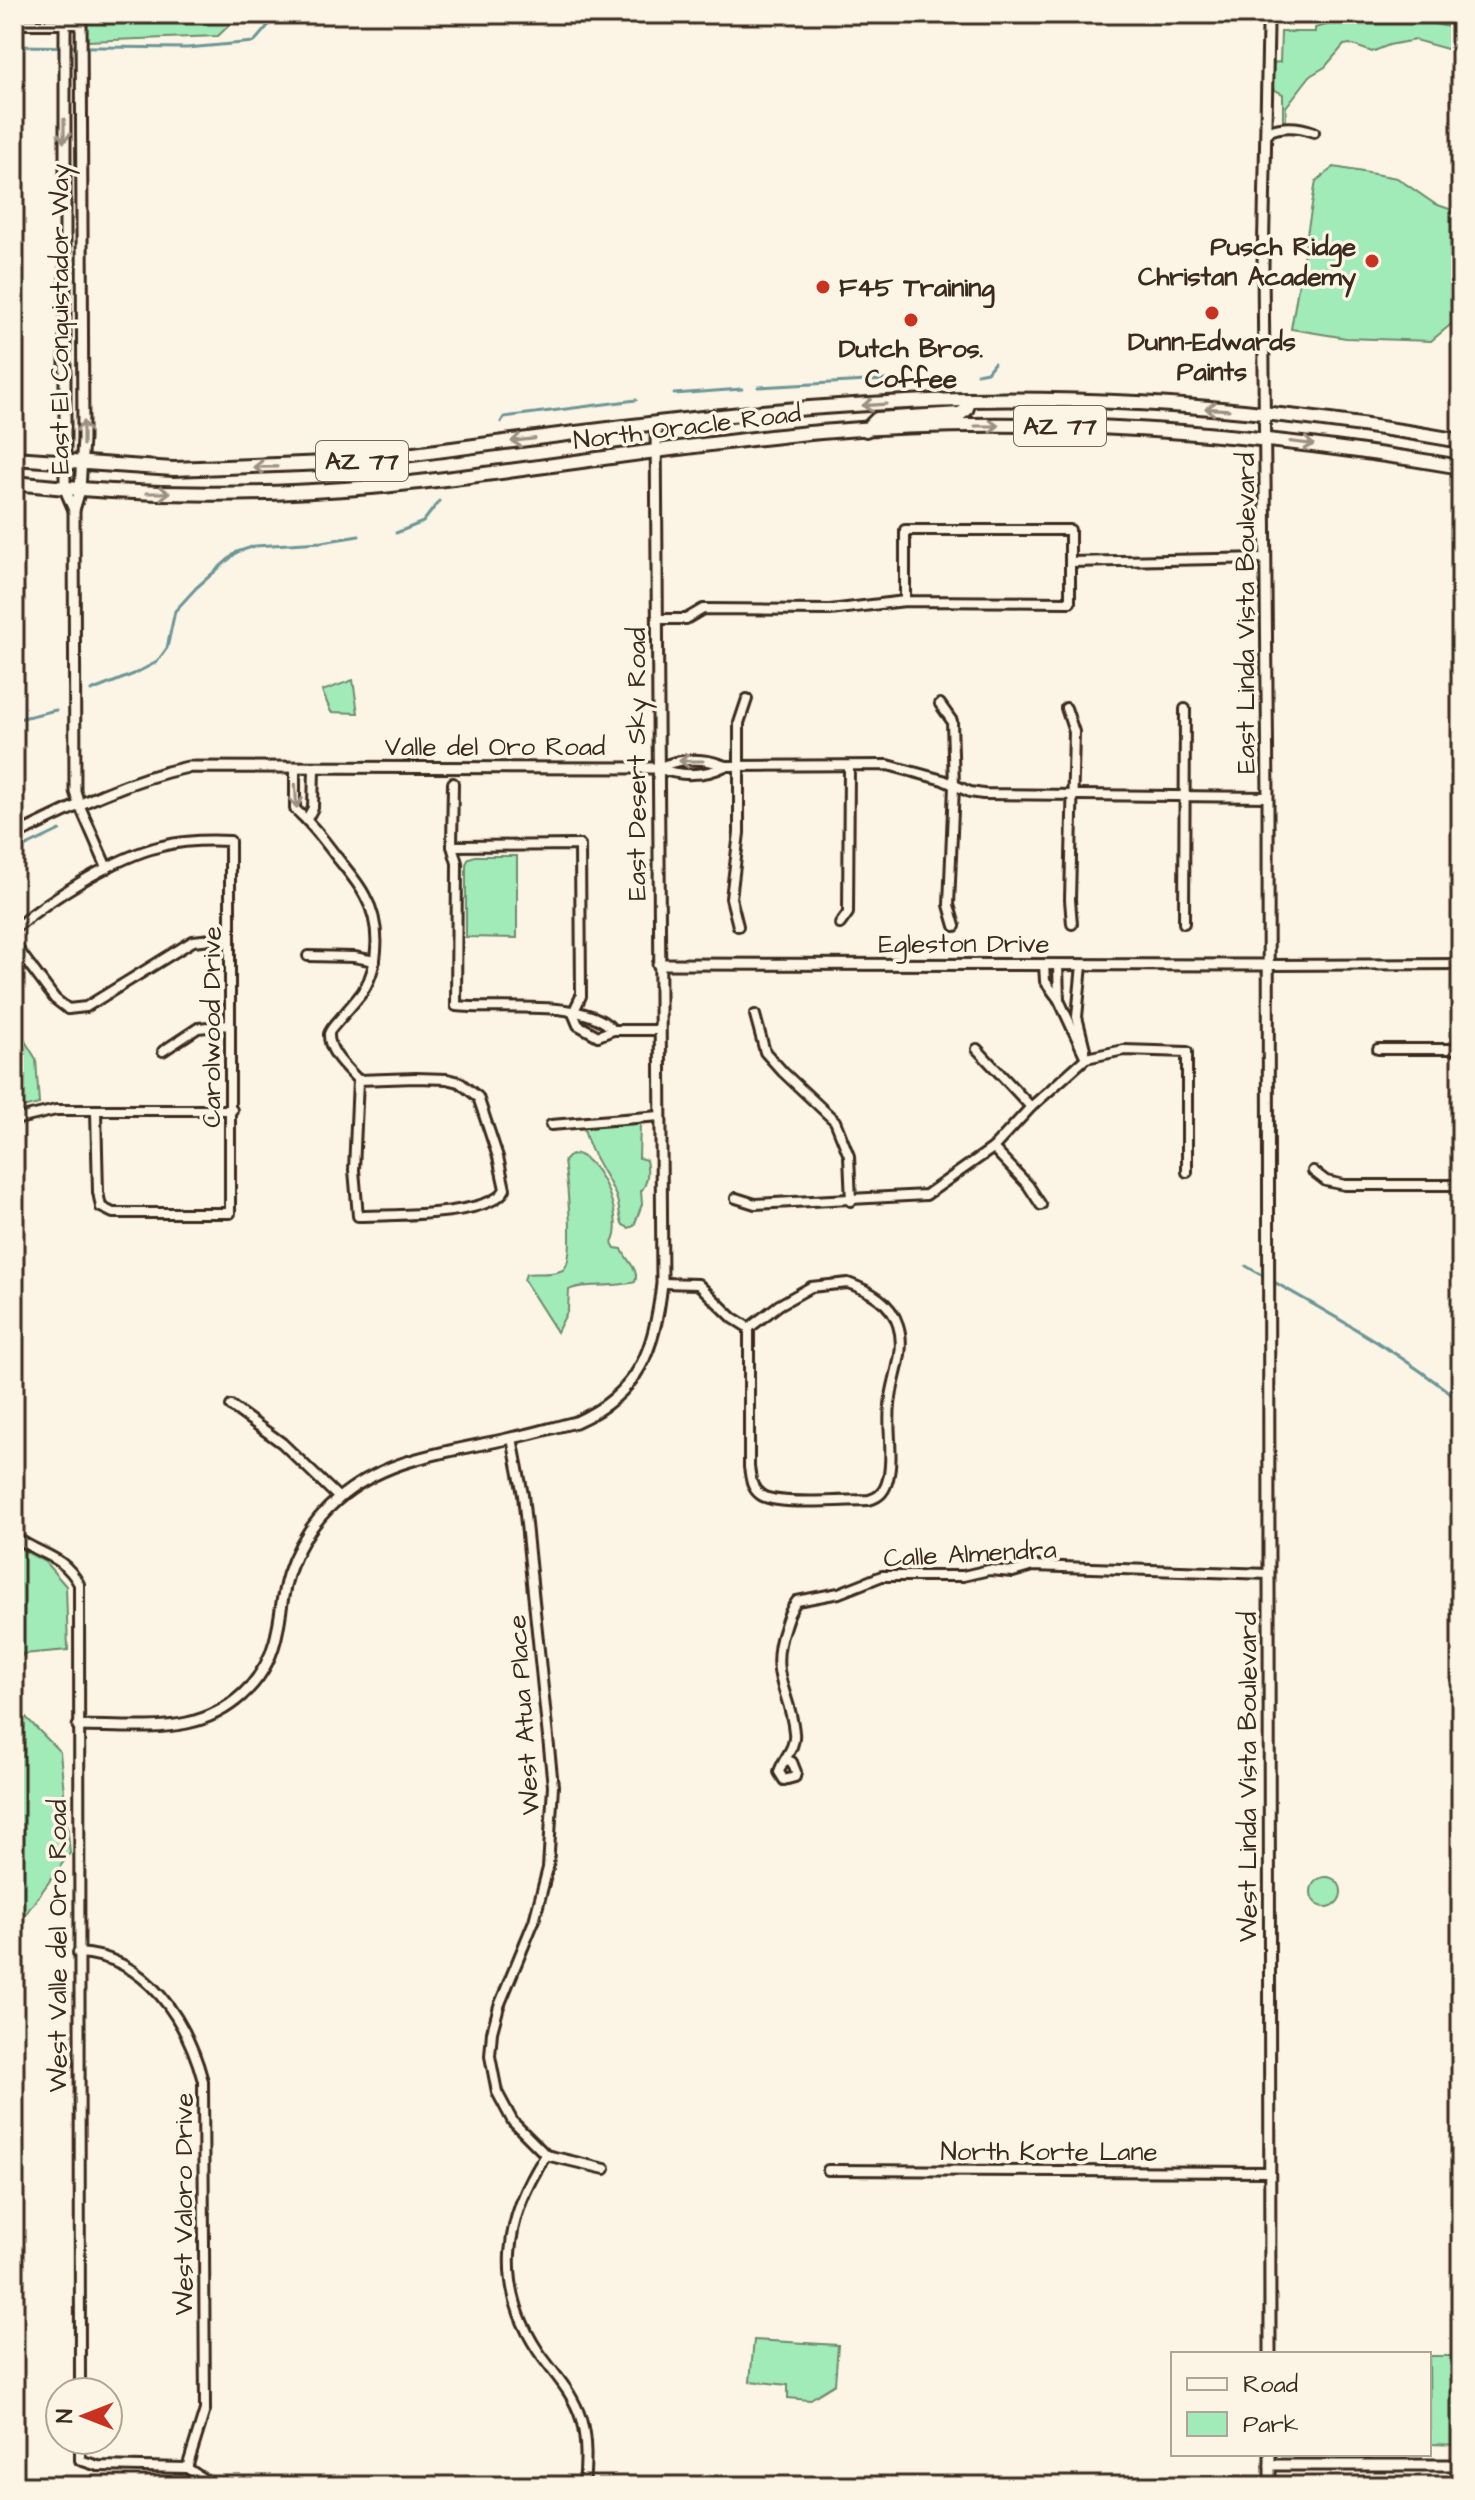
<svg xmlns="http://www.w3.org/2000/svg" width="1475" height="2500" viewBox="0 0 1475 2500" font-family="'Architects Daughter',sans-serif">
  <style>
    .green { fill: #a1ebb9; stroke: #6e8a6c; stroke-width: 2 }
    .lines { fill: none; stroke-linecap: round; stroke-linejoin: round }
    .stream { stroke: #6c9697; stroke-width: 3 }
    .minor-casing { stroke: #3b2a1e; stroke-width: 14 }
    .tertiary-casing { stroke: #3b2a1e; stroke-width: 15 }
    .trunk-casing { stroke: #3b2a1e; stroke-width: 18 }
    .minor { stroke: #fcf5e5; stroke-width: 8 }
    .tertiary { stroke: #fcf5e5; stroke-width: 9 }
    .trunk { stroke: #fcf5e5; stroke-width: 12 }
    .oneway { stroke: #9c9082 }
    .poi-dot { fill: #c8321e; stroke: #fcf5e5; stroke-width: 3 }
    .labels { text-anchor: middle; stroke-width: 7; stroke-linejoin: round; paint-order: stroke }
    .shield { fill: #fcf5e5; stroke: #75675a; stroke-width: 2 }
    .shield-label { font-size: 24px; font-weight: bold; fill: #3b2a1e }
    .poi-label { font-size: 26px; font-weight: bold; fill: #3b2a1e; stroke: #fcf5e5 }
    .street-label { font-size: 26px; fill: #3b2a1e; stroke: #fcf5e5 }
  </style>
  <rect width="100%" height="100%" fill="#fcf5e5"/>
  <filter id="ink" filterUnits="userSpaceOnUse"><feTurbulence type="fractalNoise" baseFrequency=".0125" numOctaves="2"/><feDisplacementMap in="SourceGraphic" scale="16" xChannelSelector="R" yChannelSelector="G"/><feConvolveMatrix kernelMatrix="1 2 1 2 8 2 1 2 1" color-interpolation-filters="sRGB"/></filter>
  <g filter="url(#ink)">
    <!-- green -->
    <g class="green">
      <path d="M 87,14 L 241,14 L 218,36 L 87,41 Z"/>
      <rect x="557" y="14" width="166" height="7"/>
      <path d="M 1349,14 C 1384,14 1415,20 1449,27 L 1401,14 L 1461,14 L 1461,26 L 1455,27 L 1461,27 L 1461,53 L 1415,40 L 1389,45 L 1372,52 L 1350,44 L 1344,45 L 1325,67 L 1310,76 L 1286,107 L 1286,121 L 1283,121 L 1283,94 L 1271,88 L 1272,63 L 1280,62 L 1281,32 L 1315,32 L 1315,28 L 1333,23 Z"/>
      <path d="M 1334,167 L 1397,178 L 1435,204 L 1461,213 L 1461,316 L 1431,341 L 1346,338 L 1291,329 L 1316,181 Z"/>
      <path d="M 353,680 L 358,713 L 331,712 L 322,691 Z"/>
      <path d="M 475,856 L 517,856 L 517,938 L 466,937 L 466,864 L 469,858 Z"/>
      <path d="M 14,1023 L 36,1059 L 39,1104 L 14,1110 Z"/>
      <path d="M 640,1123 L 639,1158 L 646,1160 C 648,1170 648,1183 641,1191 L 642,1204 L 634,1226 L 629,1228 L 623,1225 C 618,1215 620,1204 615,1194 C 605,1172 588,1151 584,1128 Z"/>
      <path d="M 577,1154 C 602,1162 625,1221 612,1243 L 615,1248 L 622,1249 C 626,1261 640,1269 635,1282 C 615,1288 581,1283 569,1290 L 568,1310 L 557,1332 L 524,1280 L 526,1274 C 535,1273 557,1275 564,1269 C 576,1256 567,1181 564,1161 L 569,1156 Z"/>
      <path d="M 14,1545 L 45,1562 L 66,1586 L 68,1650 L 23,1654 L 14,1669 Z"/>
      <path d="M 14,1694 L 15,1706 L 60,1752 L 70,1853 L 14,1930 Z"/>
      <circle cx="1326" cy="1892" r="15"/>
      <path d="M 754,2340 L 838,2345 L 835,2384 L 809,2400 L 788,2398 L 788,2385 L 750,2381 Z"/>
      <path d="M 1429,2356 L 1461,2356 L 1461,2445 L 1430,2444 Z"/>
    </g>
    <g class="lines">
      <!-- stream -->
      <g class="stream">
        <path d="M 14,46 L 187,48 L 254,42 L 278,14"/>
        <path d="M 977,374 L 987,372 L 994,363"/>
        <path d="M 758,387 L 886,380 L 938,382 L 953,379"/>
        <path d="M 674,394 L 742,389"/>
        <path d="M 501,422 L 504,417 L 636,400"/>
        <path d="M 396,533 L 423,522 L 439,501"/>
        <path d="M 91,691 L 134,674 L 157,662 L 167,648 L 175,611 L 196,588 L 237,552 L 255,546 L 322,542 L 359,536"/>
        <path d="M 14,720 L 56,710"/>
        <path d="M 14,852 L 60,830"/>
        <path d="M 1246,1266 C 1319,1308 1396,1348 1461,1402"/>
      </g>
      <!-- minor casing -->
      <g class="minor-casing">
        <g id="minor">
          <path d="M 1265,14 L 1268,27"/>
          <path d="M 14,24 L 81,24"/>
          <path d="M 1267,132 C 1283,125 1298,126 1314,132"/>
          <path d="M 1070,562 L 1265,558"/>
          <path d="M 658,619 L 686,619 L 703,609 L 830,610 L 905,601 L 1070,602 L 1070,530 L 905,530 L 905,601"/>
          <path d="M 940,704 L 952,721 L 954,786 L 949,905 L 955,926"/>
          <path d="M 1066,708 L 1074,732 L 1070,900 L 1072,924"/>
          <path d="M 295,768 L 295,809 C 311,823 323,839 336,856 C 346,869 358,882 365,896 C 381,924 380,964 363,991 C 357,1001 329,1029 329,1034 C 328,1052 347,1068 358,1080"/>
          <path d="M 658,768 C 679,758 703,757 725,766 L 888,765 L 943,780 L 970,792 L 983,794 L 1268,797"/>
          <path d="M 658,768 C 679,776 704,777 725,766"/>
          <path d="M 453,783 L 452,846 L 457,863 L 456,1006 C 497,1011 586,998 613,1030"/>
          <path d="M 79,804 L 107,868"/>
          <path d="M 307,819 L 313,808 L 314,768"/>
          <path d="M 452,846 L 580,845 L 581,996 L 573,1013"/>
          <path d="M 1184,923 L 1185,709"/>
          <path d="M 840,924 L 848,913 L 849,766"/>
          <path d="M 738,926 L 731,898 L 739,833 L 739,723 L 747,699"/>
          <path d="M 14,929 C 51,898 115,857 162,846 C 185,840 207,840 230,841 L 230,1213 L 113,1213 L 101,1207"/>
          <path d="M 14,944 L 55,999 L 68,1009"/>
          <path d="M 308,956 L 354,957 L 375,961"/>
          <path d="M 1044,965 L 1045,981 L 1059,1000"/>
          <path d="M 1058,965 L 1059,1000 L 1086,1058"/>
          <path d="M 1082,965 L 1077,1017 L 1085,1049"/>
          <path d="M 1269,965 L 1461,964"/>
          <path d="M 68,1009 L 86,1007 L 193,941 L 230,937"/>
          <path d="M 573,1013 L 578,1025 L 598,1036 L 613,1030 L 658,1030"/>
          <path d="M 755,1015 L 765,1052 L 783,1072 L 835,1121 L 849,1156 L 851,1201"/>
          <path d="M 977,1049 L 1031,1107"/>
          <path d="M 1378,1049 L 1461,1049"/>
          <path d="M 163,1051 L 198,1028 L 229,1025"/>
          <path d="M 416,1078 L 447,1079 L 459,1082 L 478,1097 L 498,1157 L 505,1189 C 492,1217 388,1215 358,1216 L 354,1170 L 358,1080 Z"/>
          <path d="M 96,1111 L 98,1192 L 101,1207"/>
          <path d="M 14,1120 L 56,1110 L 232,1110"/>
          <path d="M 551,1125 L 660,1116"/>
          <path d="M 993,1148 L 1028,1185 L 1041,1205"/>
          <path d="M 1313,1171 L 1326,1181 L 1345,1185 L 1461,1185"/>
          <path d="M 736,1198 L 755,1204 L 926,1195 L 993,1148 L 1031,1107 L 1086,1058 L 1124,1050 L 1187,1052 L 1187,1172"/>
          <path d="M 662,1283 L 698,1284 L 733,1318 L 749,1328"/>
          <path d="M 848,1283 C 870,1291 891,1302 898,1325 C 907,1352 892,1378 890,1405 C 887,1429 894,1456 888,1479 C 885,1491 880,1497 869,1500 C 847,1500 776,1506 761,1495 C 751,1488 751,1479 749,1467 L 749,1328 L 779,1305 L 811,1287 Z"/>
          <path d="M 231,1406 L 282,1443 L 339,1498"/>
          <path d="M 512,1438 L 523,1495 L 553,1786 L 548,1868 L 534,1921 L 499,2006 L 492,2032 L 490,2056 L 497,2092 L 513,2122 L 546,2155 L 605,2169"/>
          <path d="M 14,1536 C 40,1556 62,1553 79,1584 L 80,2392"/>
          <path d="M 787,1760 L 792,1762 L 796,1772 L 795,1777 L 784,1780 L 779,1772 C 783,1758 796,1749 794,1732 C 790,1690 768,1676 784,1629 C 787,1619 790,1609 797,1601 L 839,1593 L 882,1576 L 963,1576 L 989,1570 L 1013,1572 L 1033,1566 L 1269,1574"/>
          <path d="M 78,1953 C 147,1956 187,2021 203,2081 L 205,2410 L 187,2468"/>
          <path d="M 546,2155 C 504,2218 495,2286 538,2351 C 553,2373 573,2392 581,2419 C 587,2441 586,2463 584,2486"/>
          <path d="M 828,2170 L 1270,2172"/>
          <path d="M 80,2440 L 80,2460 L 98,2466 L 187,2468 L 214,2486"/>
        </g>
      </g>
      <!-- tertiary casing -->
      <g class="tertiary-casing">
        <g id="tertiary">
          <path d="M 65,14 L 65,489 L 74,510"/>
          <path d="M 1268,27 L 1263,265 L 1268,797 L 1270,2354"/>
          <path d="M 79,804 L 75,791 L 74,510 L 80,490 L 83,438 L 81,14"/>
          <path d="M 14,836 C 71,808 126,780 188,767 L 658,768"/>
          <path d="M 658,964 L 1269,965"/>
          <path d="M 78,1726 C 112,1726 155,1730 187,1723 C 229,1714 264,1683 275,1641 C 281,1619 281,1597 288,1575 C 297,1547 314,1520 337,1500 C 386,1457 450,1452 511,1438 C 533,1434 554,1427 576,1422 C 640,1393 655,1349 662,1283 L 656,424"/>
          <path d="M 1270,2454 L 1270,2486"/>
          <path d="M 1270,2465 L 1461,2465"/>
        </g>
      </g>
      <!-- trunk casing -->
      <g class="trunk-casing">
        <g id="trunk">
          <path d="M 866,430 L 877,419 L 960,414 L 966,410 L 970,400"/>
          <path d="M 14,458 L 173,469 L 352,462 C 556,436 761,404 967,400 C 1133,397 1298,412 1461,441"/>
          <path d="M 14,483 C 132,496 253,497 371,487 C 522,473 670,445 821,432 C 1034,414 1250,431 1461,467"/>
        </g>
      </g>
      <!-- minor -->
      <use href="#minor" class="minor"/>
      <!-- tertiary -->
      <use href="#tertiary" class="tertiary"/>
      <!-- trunk -->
      <use href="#trunk" class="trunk"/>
    </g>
    <!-- one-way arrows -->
    <defs><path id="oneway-shaft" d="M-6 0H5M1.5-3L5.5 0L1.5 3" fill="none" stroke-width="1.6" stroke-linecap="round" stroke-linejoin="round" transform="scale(2)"/></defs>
    <g class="oneway">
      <use href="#oneway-shaft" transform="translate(64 131) rotate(90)"/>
      <use href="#oneway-shaft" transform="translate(874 405) rotate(176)"/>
      <use href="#oneway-shaft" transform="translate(1217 409) rotate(-176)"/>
      <use href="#oneway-shaft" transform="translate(987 426)"/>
      <use href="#oneway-shaft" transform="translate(83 433) rotate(-90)"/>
      <use href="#oneway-shaft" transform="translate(523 440) rotate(173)"/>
      <use href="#oneway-shaft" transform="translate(1302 443) rotate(7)"/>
      <use href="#oneway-shaft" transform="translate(265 467) rotate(179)"/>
      <use href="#oneway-shaft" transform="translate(158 493)"/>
      <use href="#oneway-shaft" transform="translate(691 761) rotate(180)"/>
      <use href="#oneway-shaft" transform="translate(296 796) rotate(87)"/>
    </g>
  </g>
  <!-- markers -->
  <g class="poi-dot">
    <circle cx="1372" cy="261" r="8"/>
    <circle cx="823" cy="287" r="8"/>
    <circle cx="1212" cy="313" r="8"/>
    <circle cx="911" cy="320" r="8"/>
  </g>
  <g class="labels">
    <!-- shield labels -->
    <g class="shield">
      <rect x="1014" y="406" width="92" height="40" rx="6"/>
      <rect x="316" y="441" width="92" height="40" rx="6"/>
    </g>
    <g class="shield-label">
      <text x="1060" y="434">AZ 77</text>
      <text x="362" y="469">AZ 77</text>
    </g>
    <!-- poi labels -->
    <g class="poi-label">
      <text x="1356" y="255" text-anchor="end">Pusch Ridge<tspan x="1356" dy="30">Christan Academy</tspan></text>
      <text x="839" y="296" text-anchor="start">F45 Training</text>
      <text x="1212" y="350">Dunn-Edwards<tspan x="1212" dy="30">Paints</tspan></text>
      <text x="911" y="357">Dutch Bros.<tspan x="911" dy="30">Coffee</tspan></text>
    </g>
    <!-- street labels -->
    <g class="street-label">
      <text transform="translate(59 319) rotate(-90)" y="9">East El Conquistador Way</text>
      <text transform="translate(687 426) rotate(-7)" y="9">North Oracle Road</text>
      <text transform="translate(1245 613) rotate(-90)" y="9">East Linda Vista Boulevard</text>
      <text x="495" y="755">Valle del Oro Road</text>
      <text transform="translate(636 764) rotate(-90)" y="9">East Desert Sky Road</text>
      <text x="964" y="952">Egleston Drive</text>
      <text transform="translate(211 1027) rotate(-90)" y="9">Carolwood Drive</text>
      <text transform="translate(970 1553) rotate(-3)" y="9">Calle Almendra</text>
      <text transform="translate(523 1715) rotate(-94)" y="9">West Atua Place</text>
      <text transform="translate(1247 1777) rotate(-90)" y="9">West Linda Vista Boulevard</text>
      <text transform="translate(57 1946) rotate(-90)" y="9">West Valle del Oro Road</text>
      <text x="1049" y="2160">North Korte Lane</text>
      <text transform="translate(183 2204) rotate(-90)" y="9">West Valoro Drive</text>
    </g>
  </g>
  <!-- margin -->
  <rect width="1475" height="2500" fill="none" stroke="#fcf5e5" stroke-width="48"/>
  <rect x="24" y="24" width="1427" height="2452" fill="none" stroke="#3b2a1e" stroke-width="3" filter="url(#ink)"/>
  <!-- legend -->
  <rect x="1171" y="2352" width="260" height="104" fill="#fcf5e5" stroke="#afa495" stroke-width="2"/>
  <rect x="1187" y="2378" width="40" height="12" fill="#fcf5e5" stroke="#afa495" stroke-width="2"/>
  <text x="1243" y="2392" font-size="24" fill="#3b2a1e">Road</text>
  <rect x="1187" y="2412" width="40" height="24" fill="#a1ebb9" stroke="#afa495" stroke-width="2"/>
  <text x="1243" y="2432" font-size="24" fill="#3b2a1e">Park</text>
  <!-- north arrow -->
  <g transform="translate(84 2416) rotate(270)"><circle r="38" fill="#fcf5e5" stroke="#afa495" stroke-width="2"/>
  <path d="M0-6L14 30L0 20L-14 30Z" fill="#c8321e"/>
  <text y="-12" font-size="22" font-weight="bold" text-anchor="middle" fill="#3b2a1e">N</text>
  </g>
</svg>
